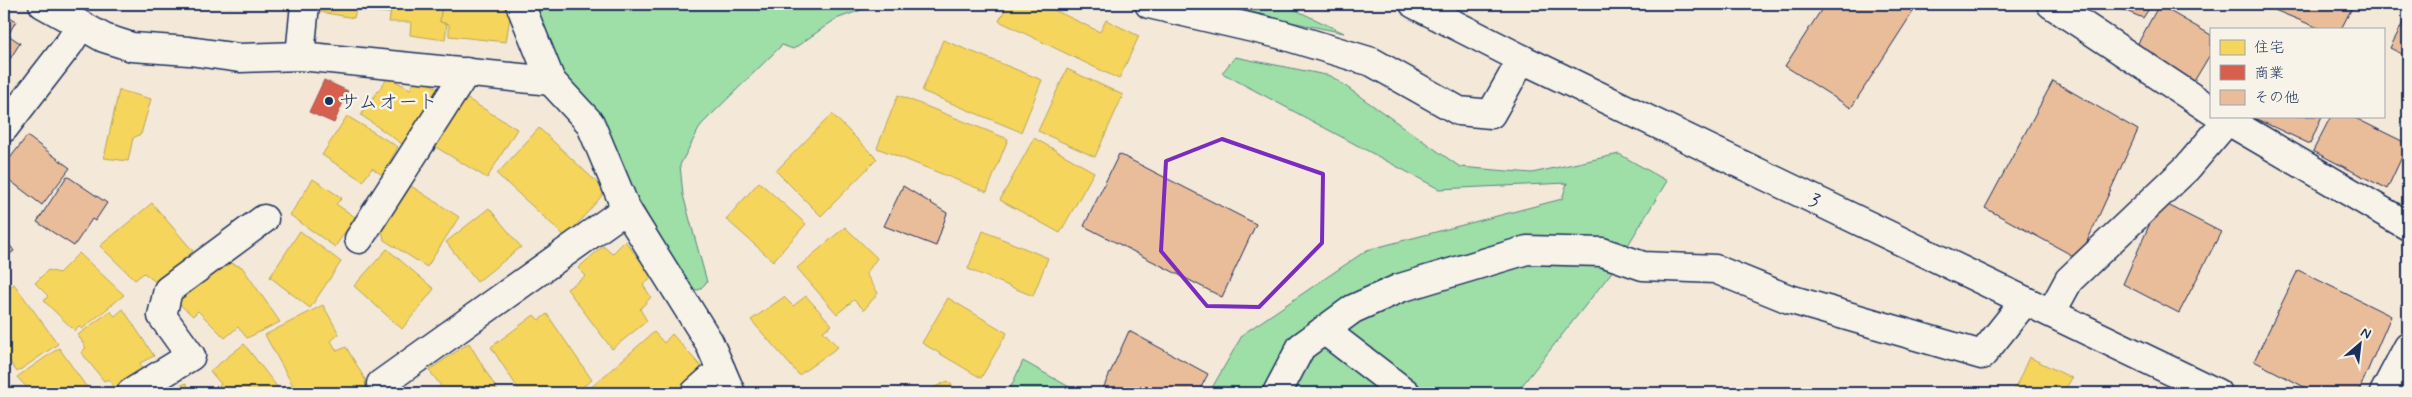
<svg xmlns="http://www.w3.org/2000/svg" width="2412" height="397" viewBox="0 0 2412 397" font-family="Mynerve,'Klee One',sans-serif">
  <style>
    .green { fill: #9edea7; stroke: #5c8682 }
    .homes { fill: #f6d55c; stroke: #b4a35d }
    .shops { fill: #d6604d; stroke: #9e5152 }
    .building { fill: #eabd9a; stroke: #1b2f5e }
    .lines { fill: none; stroke-linecap: round; stroke-linejoin: round }
    .minor-casing { stroke: #1b2f5e; stroke-width: 31 }
    .minor { stroke: #f7f3e8; stroke-width: 28 }
    .marked { fill: none; stroke: #7b2cbf; stroke-width: 4; stroke-linejoin: round }
    .poi-dot { fill: #1b2f5e; stroke: #f7f3e8; stroke-width: 2 }
    .labels { text-anchor: middle; stroke-width: 5; stroke-linejoin: round; paint-order: stroke }
    .poi-label { font-size: 20px; fill: #1b2f5e; stroke: #f7f3e8; text-anchor: start }
    .street-label { font-size: 20px; fill: #1b2f5e; stroke: #f7f3e8 }
  </style>
  <rect width="100%" height="100%" fill="#f4e8d8"/>
  <filter id="ink" filterUnits="userSpaceOnUse"><feTurbulence type="fractalNoise" baseFrequency=".02" numOctaves="2"/><feDisplacementMap in="SourceGraphic" scale="10" xChannelSelector="R" yChannelSelector="G"/><feConvolveMatrix kernelMatrix="1 2 1 2 8 2 1 2 1" color-interpolation-filters="sRGB"/></filter>
  <g filter="url(#ink)">
    <!-- green -->
    <g class="green">
      <path d="M 528,4 L 878,4 L 836,19 L 793,49 L 782,45 L 701,125 L 680,165 L 683,195 L 707,282 L 699,290 L 689,289 L 625,175 L 558,76 Z"/>
      <path d="M 1205,4 L 1283,4 L 1344,33 Z"/>
      <path d="M 1235,57 L 1331,76 L 1460,167 L 1532,173 L 1619,154 L 1667,181 L 1611,273 L 1516,393 L 1209,393 L 1243,334 L 1367,250 L 1562,199 L 1567,183 L 1439,189 L 1222,73 Z"/>
      <path d="M 1023,361 L 1080,393 L 1008,393 Z"/>
    </g>
    <!-- homes -->
    <g class="homes">
      <path d="M 206,4 L 233,4 L 233,6 Z"/>
      <path d="M 316,4 L 391,4 L 390,13 L 356,10 L 354,18 L 315,11 Z"/>
      <path d="M 392,4 L 442,4 L 440,22 L 447,24 L 445,40 L 410,35 L 411,22 L 389,22 Z"/>
      <path d="M 442,4 L 503,4 L 510,17 L 506,42 L 449,36 L 449,24 L 440,22 Z"/>
      <path d="M 1008,4 L 1042,4 L 1100,32 L 1106,20 L 1139,36 L 1119,79 L 999,21 Z"/>
      <path d="M 943,40 L 1042,80 L 1021,132 L 922,91 Z"/>
      <path d="M 1067,69 L 1123,95 L 1095,157 L 1038,131 Z"/>
      <path d="M 418,76 L 440,90 L 405,146 L 361,115 L 388,77 L 410,89 Z"/>
      <path d="M 119,90 L 151,99 L 141,134 L 133,138 L 128,161 L 104,158 Z"/>
      <path d="M 898,95 L 1008,139 L 987,192 L 877,148 Z"/>
      <path d="M 466,98 L 517,129 L 487,178 L 434,146 Z"/>
      <path d="M 832,114 L 877,159 L 821,216 L 776,171 Z"/>
      <path d="M 347,116 L 398,147 L 382,175 L 372,168 L 363,181 L 322,155 Z"/>
      <path d="M 539,128 L 606,191 L 566,237 L 497,174 Z"/>
      <path d="M 1034,138 L 1094,172 L 1060,233 L 1000,200 Z"/>
      <path d="M 313,179 L 342,198 L 336,204 L 355,217 L 335,247 L 290,215 Z"/>
      <path d="M 759,182 L 806,224 L 773,261 L 726,219 Z"/>
      <path d="M 411,186 L 459,217 L 427,267 L 384,240 L 382,230 Z"/>
      <path d="M 152,203 L 193,251 L 157,283 L 144,273 L 135,280 L 100,246 Z"/>
      <path d="M 489,208 L 521,247 L 477,282 L 446,242 Z"/>
      <path d="M 845,227 L 877,258 L 866,274 L 878,293 L 864,310 L 854,300 L 837,314 L 797,268 Z"/>
      <path d="M 300,231 L 341,262 L 310,308 L 270,277 Z"/>
      <path d="M 983,231 L 1048,258 L 1033,296 L 968,269 Z"/>
      <path d="M 625,241 L 653,277 L 643,285 L 651,297 L 640,309 L 647,321 L 612,349 L 567,289 L 586,276 L 578,268 L 603,246 L 612,254 Z"/>
      <path d="M 387,249 L 434,289 L 402,329 L 354,286 Z"/>
      <path d="M 79,253 L 124,295 L 82,329 L 78,326 L 75,331 L 44,301 L 48,296 L 35,283 L 48,270 L 59,273 Z"/>
      <path d="M 228,262 L 242,267 L 280,322 L 247,338 L 238,327 L 225,338 L 198,311 L 193,316 L 177,302 L 179,292 Z"/>
      <path d="M 14,284 L 58,344 L 17,372 L 4,354 L 4,291 Z"/>
      <path d="M 806,296 L 832,325 L 823,331 L 838,347 L 799,375 L 751,320 L 784,297 L 793,306 Z"/>
      <path d="M 948,298 L 1007,333 L 981,378 L 922,343 Z"/>
      <path d="M 323,305 L 339,334 L 331,341 L 337,351 L 346,347 L 369,386 L 356,393 L 297,393 L 265,335 Z"/>
      <path d="M 123,309 L 154,356 L 140,363 L 143,371 L 116,389 L 108,379 L 104,381 L 81,352 L 86,348 L 78,335 L 110,311 L 115,316 Z"/>
      <path d="M 547,314 L 592,380 L 574,393 L 521,393 L 491,347 L 534,315 L 539,320 Z"/>
      <path d="M 654,332 L 664,343 L 672,334 L 705,371 L 682,393 L 591,393 L 588,390 Z"/>
      <path d="M 469,343 L 499,393 L 429,393 L 441,386 L 429,370 Z"/>
      <path d="M 244,344 L 282,393 L 217,393 L 215,390 L 221,384 L 210,371 Z"/>
      <path d="M 59,348 L 90,392 L 32,393 L 17,377 Z"/>
      <path d="M 2029,357 L 2072,378 L 2063,393 L 2013,393 Z"/>
      <path d="M 948,381 L 960,393 L 922,393 Z"/>
      <path d="M 186,383 L 192,393 L 165,393 Z"/>
    </g>
    <!-- shops -->
    <path class="shops" d="M 324,80 L 348,91 L 334,123 L 309,112 Z"/>
    <!-- building -->
    <g class="building">
      <path d="M 1825,4 L 1918,4 L 1851,108 L 1785,66 Z"/>
      <path d="M 2109,4 L 2152,4 L 2143,18 Z"/>
      <path d="M 2260,4 L 2354,4 L 2341,29 L 2321,29 Z"/>
      <path d="M 2159,5 L 2211,35 L 2211,53 L 2193,83 L 2136,47 Z"/>
      <path d="M 4,13 L 16,21 L 8,35 L 20,43 L 10,59 L 4,56 Z"/>
      <path d="M 2408,13 L 2408,57 L 2390,48 Z"/>
      <path d="M 2053,81 L 2138,130 L 2079,259 L 1985,208 Z"/>
      <path d="M 2250,116 L 2322,116 L 2310,144 Z"/>
      <path d="M 2331,116 L 2351,116 L 2408,144 L 2387,189 L 2313,151 Z"/>
      <path d="M 27,136 L 70,168 L 42,205 L 4,176 L 4,166 Z"/>
      <path d="M 1119,154 L 1256,224 L 1222,297 L 1084,226 Z"/>
      <path d="M 67,176 L 107,203 L 95,221 L 92,219 L 74,246 L 37,222 Z"/>
      <path d="M 903,186 L 947,213 L 936,246 L 884,226 Z"/>
      <path d="M 2160,201 L 2221,232 L 2179,313 L 2123,284 Z"/>
      <path d="M 4,237 L 14,251 L 4,258 Z"/>
      <path d="M 2298,270 L 2391,316 L 2358,393 L 2316,393 L 2254,361 Z"/>
      <path d="M 1129,331 L 1208,374 L 1198,393 L 1101,393 Z"/>
    </g>
    <g class="lines">
      <!-- minor casing -->
      <g class="minor-casing">
        <g id="minor">
          <path d="M 43,4 L 104,38 L 132,47 L 189,51 L 240,58 L 300,56 L 551,81"/>
          <path d="M 520,4 L 551,81 L 590,123 L 626,209 L 709,342 L 731,393"/>
          <path d="M 1149,4 L 1279,34 L 1372,62 L 1459,111 L 1491,114 L 1522,59"/>
          <path id="s1" d="M 1414,4 L 1522,59 L 2217,393"/>
          <path d="M 2051,4 L 2211,110"/>
          <path d="M 300,56 L 305,4"/>
          <path d="M 2220,116 L 2408,226"/>
          <path d="M 4,128 L 69,44 L 81,25"/>
          <path d="M 359,239 L 466,72"/>
          <path d="M 2051,313 L 2069,280 L 2187,168 L 2227,121"/>
          <path d="M 1324,330 L 1406,393"/>
          <path d="M 131,393 L 191,356 L 162,316 L 168,290 L 264,219"/>
          <path d="M 387,393 L 381,384 L 626,209"/>
          <path d="M 695,393 L 721,370"/>
          <path d="M 1277,393 L 1301,347 L 1353,309 L 1400,288 L 1527,250 L 1602,252 L 1643,266 L 1715,269 L 1789,299 L 1982,355 L 2025,301"/>
          <path d="M 2384,393 L 2408,347"/>
        </g>
      </g>
      <!-- minor -->
      <use href="#minor" class="minor"/>
    </g>
  </g>
  <!-- marked area -->
  <path class="marked" d="M 1222,139 L 1323,174 L 1322,243 L 1259,307 L 1207,306 L 1161,251 L 1166,161 Z"/>
  <!-- markers -->
  <circle class="poi-dot" cx="329" cy="101" r="5"/>
  <g class="labels">
    <!-- poi labels -->
    <g class="poi-label">
      <text x="339" y="108">サムオート</text>
    </g>
    <!-- street labels -->
    <g class="street-label">
      <text dy="7" stroke="none"><textPath href="#s1" startOffset="446">3</textPath></text>
    </g>
  </g>
  <!-- margin -->
  <rect width="2412" height="397" fill="none" stroke="#f7f3e8" stroke-width="20"/>
  <rect x="10" y="10" width="2392" height="377" fill="none" stroke="#1b2f5e" stroke-width="2" filter="url(#ink)"/>
  <!-- legend -->
  <rect x="2210" y="28" width="175" height="90" fill="#f7f3e8" stroke="#9fa5b1"/>
  <rect x="2220" y="40" width="25" height="15" fill="#f6d55c" stroke="#9fa5b1"/>
  <text x="2254" y="52" font-size="15" fill="#1b2f5e">住宅</text>
  <rect x="2220" y="65" width="25" height="15" fill="#d6604d" stroke="#9fa5b1"/>
  <text x="2254" y="78" font-size="15" fill="#1b2f5e">商業</text>
  <rect x="2220" y="90" width="25" height="15" fill="#eabd9a" stroke="#9fa5b1"/>
  <text x="2254" y="102" font-size="15" fill="#1b2f5e">その他</text>
  <!-- north arrow -->
  <g transform="translate(2360 344) rotate(28)" stroke="#f7f3e8" stroke-width="4" paint-order="stroke">
  <path d="M0-4L9 19L0 12L-9 19Z" fill="#1b2f5e"/>
  <text y="-8" font-size="14" font-weight="bold" text-anchor="middle" fill="#1b2f5e">N</text>
  </g>
</svg>
